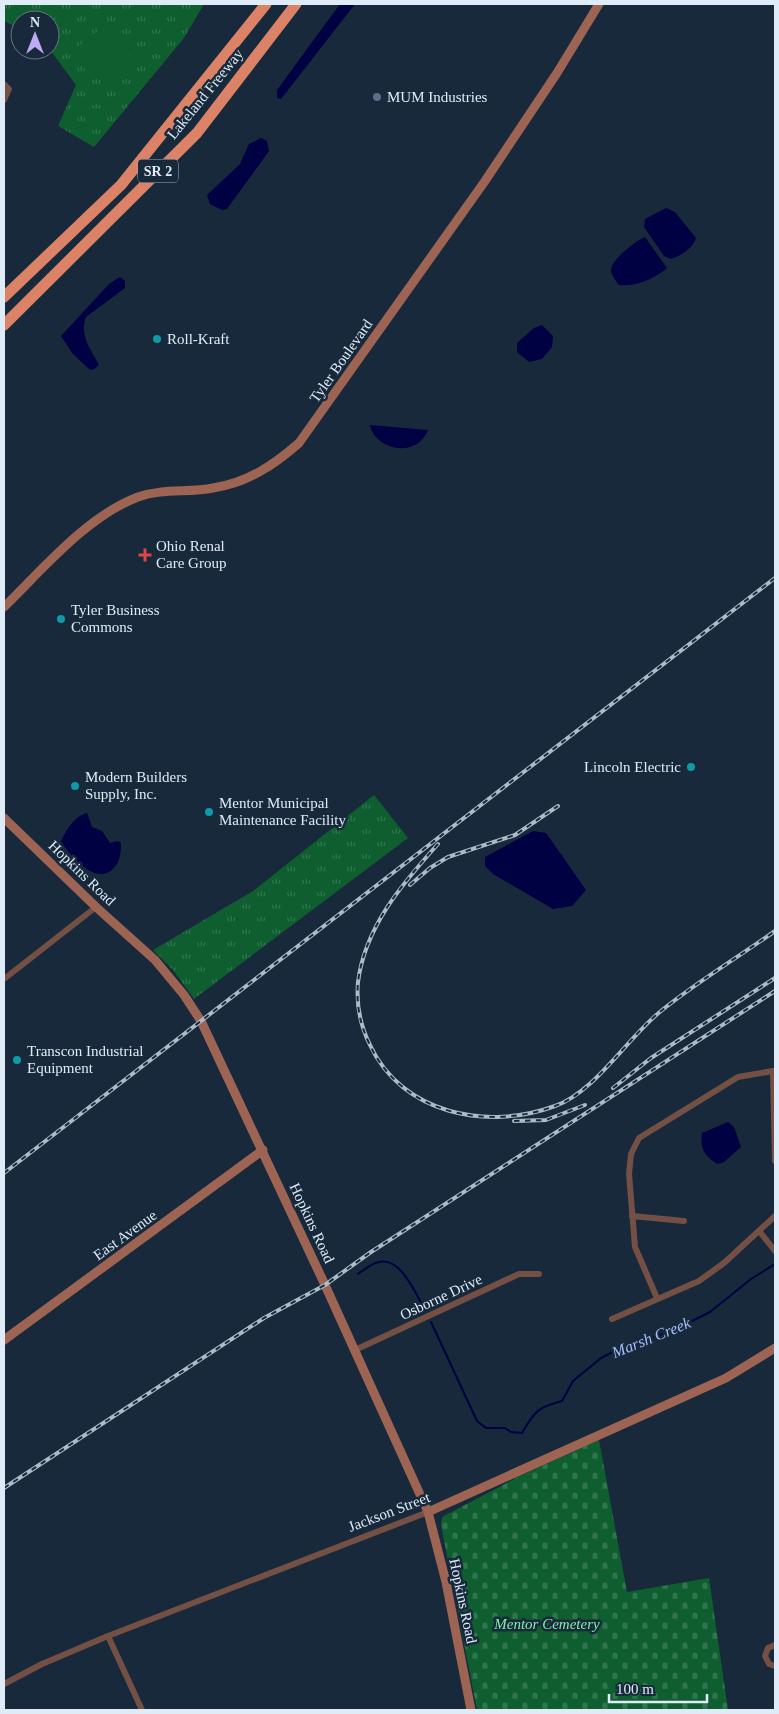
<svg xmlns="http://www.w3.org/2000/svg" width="779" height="1714" viewBox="0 0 779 1714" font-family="Georgia,serif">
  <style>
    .grass { fill: url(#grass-tufts) }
    .cemetery { fill: url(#cemetery-stones) }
    .pitch { fill: #0e5e2f }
    .water { fill: #000142 }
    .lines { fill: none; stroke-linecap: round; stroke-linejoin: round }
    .stream { stroke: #000142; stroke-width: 2 }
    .street { stroke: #744f44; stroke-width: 6 }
    .secondary { stroke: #9e6453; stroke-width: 9 }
    .highway { stroke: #dc8367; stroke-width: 11 }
    .rail-casing { stroke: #adbbc8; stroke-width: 4 }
    .rail { stroke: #17293b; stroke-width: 2; stroke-dasharray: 5.5; stroke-linecap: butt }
    .service-dot { fill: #5c6f8a; stroke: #17293b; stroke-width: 2 }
    .culture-dot { fill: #0f9aa8; stroke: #17293b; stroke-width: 2 }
    .health-dot { fill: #e0444e; stroke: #17293b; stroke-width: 2 }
    .labels { text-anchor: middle; stroke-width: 5; stroke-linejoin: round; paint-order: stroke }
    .shield { fill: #17293b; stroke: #a3b1bf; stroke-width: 1 }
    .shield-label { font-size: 14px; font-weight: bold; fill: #dfebf7 }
    .street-label { font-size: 15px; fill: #dfebf7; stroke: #17293b }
    .poi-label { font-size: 15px; fill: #dfebf7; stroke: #17293b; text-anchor: start }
    .park-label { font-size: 15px; font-style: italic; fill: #82efa2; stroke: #17293b }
    .water-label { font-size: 16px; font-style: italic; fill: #a2c1fb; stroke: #17293b }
  </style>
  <defs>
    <pattern id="grass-tufts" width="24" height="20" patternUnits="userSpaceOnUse" patternTransform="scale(1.25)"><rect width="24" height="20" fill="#0e5e2f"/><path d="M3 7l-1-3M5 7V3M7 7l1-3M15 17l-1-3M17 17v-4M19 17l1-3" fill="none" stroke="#31754e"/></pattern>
    <pattern id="cemetery-stones" width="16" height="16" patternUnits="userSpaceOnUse" patternTransform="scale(1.25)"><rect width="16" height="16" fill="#0e5e2f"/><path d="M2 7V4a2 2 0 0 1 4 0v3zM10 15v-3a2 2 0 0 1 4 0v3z" fill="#31754e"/></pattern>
  </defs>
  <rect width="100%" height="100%" fill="#17293b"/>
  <!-- grass -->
  <g class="grass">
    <path d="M 4,4 L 204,4 L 184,38 L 94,147 L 58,126 L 76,85 L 50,50 L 50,20 L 20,20 L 20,29 L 4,21 Z"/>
    <path d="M 374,795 L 408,838 L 194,999 L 173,970 L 153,950 L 253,891 Z"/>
  </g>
  <!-- cemetery -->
  <path class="cemetery" d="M 599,1440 L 627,1592 L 709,1578 L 728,1710 L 477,1710 L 441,1525 L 442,1517 L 520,1476 Z"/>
  <!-- pitch -->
  <path class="pitch" d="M 111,21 L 126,36 L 130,57 L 124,74 L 110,86 L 73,60 L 74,50 Z"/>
  <!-- water -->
  <g class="water">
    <path d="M 340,4 L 355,4 L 281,99 L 277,98 L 277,90 Z"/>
    <path d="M 261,138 L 267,141 L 269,151 L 227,209 L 222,210 L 210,204 L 207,195 L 240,164 L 249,144 Z"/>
    <path d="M 666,208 L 675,212 L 696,238 C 692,249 682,255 671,259 L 664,256 L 644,227 L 645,219 Z"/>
    <path d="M 645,237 L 667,268 C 655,279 635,287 619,285 C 616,281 612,276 611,271 C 610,260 636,241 645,237 Z"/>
    <path d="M 120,277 L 125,281 L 125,288 L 86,317 C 79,335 91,350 99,365 L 93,370 L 89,369 L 72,353 L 61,336 L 109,284 Z"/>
    <path d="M 542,325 L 553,336 L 552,347 L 542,359 L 529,362 L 517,352 L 517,343 L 534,328 Z"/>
    <path d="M 370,425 L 428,430 C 416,460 374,449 370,425 Z"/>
    <path d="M 87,813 L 92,827 L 102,831 L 110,843 L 118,841 L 121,843 C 121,853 120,862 113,869 C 95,886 71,856 61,842 C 65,831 75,816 87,813 Z"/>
    <path d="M 533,831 L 546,833 L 586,890 L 572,906 L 553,909 L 493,874 L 485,866 L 485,857 Z"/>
    <path d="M 728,1122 L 734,1127 L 741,1147 L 724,1162 L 717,1164 C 704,1155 700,1149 702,1133 Z"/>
  </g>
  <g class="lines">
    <!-- stream -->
    <g class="stream">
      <path d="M 358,1274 C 364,1270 372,1263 379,1262 C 401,1257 415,1293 424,1308"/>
      <path d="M 431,1322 L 477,1421 L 486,1428 L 505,1428 L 511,1432 L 522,1433 C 534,1412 538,1407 562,1401 L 573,1381 L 601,1358 L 627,1345 L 670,1332 L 710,1312 L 751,1279 L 775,1264"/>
    </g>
    <!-- street -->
    <g class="street">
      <path d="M 4,84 L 9,89 L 4,100"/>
      <path d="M 4,979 L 96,907"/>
      <path d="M 632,1216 L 684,1221"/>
      <path d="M 760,1232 L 775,1251"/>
      <path d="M 657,1298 L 635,1247 L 629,1174 L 631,1154 L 639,1138 L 738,1077 L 773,1071 L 775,1161"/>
      <path d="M 612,1319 L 699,1281 L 724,1263 L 775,1216"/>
      <path d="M 355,1350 L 519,1274 L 539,1274"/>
      <path d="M 108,1636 L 142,1710"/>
      <path d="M 775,1645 L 768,1648 L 765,1656 L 769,1664 L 775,1666"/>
      <path d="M 4,1684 L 42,1664 L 108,1636 L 428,1512"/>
    </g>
    <!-- secondary -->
    <g class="secondary">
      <path d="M 4,607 C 42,570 87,516 138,497 C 163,488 188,493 213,488 C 247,483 274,465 299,443 L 485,181 L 557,73 L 599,4"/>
      <path d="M 4,818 L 96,907 L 155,960 L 184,995 L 201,1021 L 325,1285 L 428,1512 L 446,1582 L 471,1710"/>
      <path d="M 4,1340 L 263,1150"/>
      <path d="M 428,1512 L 726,1378 L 775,1348"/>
    </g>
    <!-- highway -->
    <g class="highway">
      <path d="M 4,297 L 121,185 L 266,4"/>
      <path d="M 4,325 L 197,133 L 296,4"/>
    </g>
    <!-- rail casing -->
    <g class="rail-casing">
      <g id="rail">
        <path d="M 438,844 C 402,884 365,927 358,982 C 356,1005 360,1025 370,1045 C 402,1114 487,1131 555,1106 C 594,1093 628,1037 661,1011 C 697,982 737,958 775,931"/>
        <path d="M 410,885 L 430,868 L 448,857 L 515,835 L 558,806"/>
        <path d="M 613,1088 L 651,1058 L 775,978"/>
        <path d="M 514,1121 L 546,1120 L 585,1105"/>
        <path d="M 4,1173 L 775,578"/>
        <path d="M 4,1488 L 264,1318 L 325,1285 L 371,1252 L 775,991"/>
      </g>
    </g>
    <!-- rail -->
    <use href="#rail" class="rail"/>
  </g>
  <!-- markers -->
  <circle class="service-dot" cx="377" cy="97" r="5"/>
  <g class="culture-dot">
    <circle cx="157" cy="339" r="5"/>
    <circle cx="61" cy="619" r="5"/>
    <circle cx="691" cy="767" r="5"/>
    <circle cx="75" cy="786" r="5"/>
    <circle cx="209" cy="812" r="5"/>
    <circle cx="17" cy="1060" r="5"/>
  </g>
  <path class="health-dot" d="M142.5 547.5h5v5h5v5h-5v5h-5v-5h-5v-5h5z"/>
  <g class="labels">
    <!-- shield labels -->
    <rect class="shield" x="138" y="159.5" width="40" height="23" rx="4"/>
    <g class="shield-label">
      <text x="158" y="176">SR 2</text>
    </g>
    <!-- street labels -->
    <g class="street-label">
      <text transform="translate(205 94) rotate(-51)" y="5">Lakeland Freeway</text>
      <text transform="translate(341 361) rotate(-55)" y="5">Tyler Boulevard</text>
      <text transform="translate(82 873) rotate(44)" y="5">Hopkins Road</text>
      <text transform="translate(312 1223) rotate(65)" y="5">Hopkins Road</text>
      <text transform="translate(125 1235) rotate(-36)" y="5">East Avenue</text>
      <text transform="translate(441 1297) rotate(-25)" y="5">Osborne Drive</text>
      <text transform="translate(389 1512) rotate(-21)" y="5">Jackson Street</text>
      <text transform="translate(463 1601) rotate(78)" y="5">Hopkins Road</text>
    </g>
    <!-- poi labels -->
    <g class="poi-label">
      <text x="387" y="102">MUM Industries</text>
      <text x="167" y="344">Roll-Kraft</text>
      <text x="156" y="551">Ohio Renal<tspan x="156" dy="17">Care Group</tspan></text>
      <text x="71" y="615">Tyler Business<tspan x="71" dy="17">Commons</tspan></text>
      <text x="681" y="772" text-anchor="end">Lincoln Electric</text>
      <text x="85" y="782">Modern Builders<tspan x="85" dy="17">Supply, Inc.</tspan></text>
      <text x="219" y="808">Mentor Municipal<tspan x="219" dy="17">Maintenance Facility</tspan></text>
      <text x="27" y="1056">Transcon Industrial<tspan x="27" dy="17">Equipment</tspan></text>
    </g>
    <!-- park labels -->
    <g class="park-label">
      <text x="547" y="1629">Mentor Cemetery</text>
    </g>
    <!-- water labels -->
    <g class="water-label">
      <text transform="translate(651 1337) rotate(-22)" y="6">Marsh Creek</text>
    </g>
  </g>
  <!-- border -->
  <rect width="779" height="1714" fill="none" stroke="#dfebf7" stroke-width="10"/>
  <!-- north arrow -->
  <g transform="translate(35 35)"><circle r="24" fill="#17293b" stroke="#677786"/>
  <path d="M0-4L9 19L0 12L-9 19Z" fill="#bda9f5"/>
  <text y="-8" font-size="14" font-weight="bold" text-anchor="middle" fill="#dfebf7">N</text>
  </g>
  <!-- scale -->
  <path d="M609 1694v8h98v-8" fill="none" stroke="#dfebf7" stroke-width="2.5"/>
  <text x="616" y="1694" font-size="15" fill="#dfebf7" stroke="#17293b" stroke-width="4" paint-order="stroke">100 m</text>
</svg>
